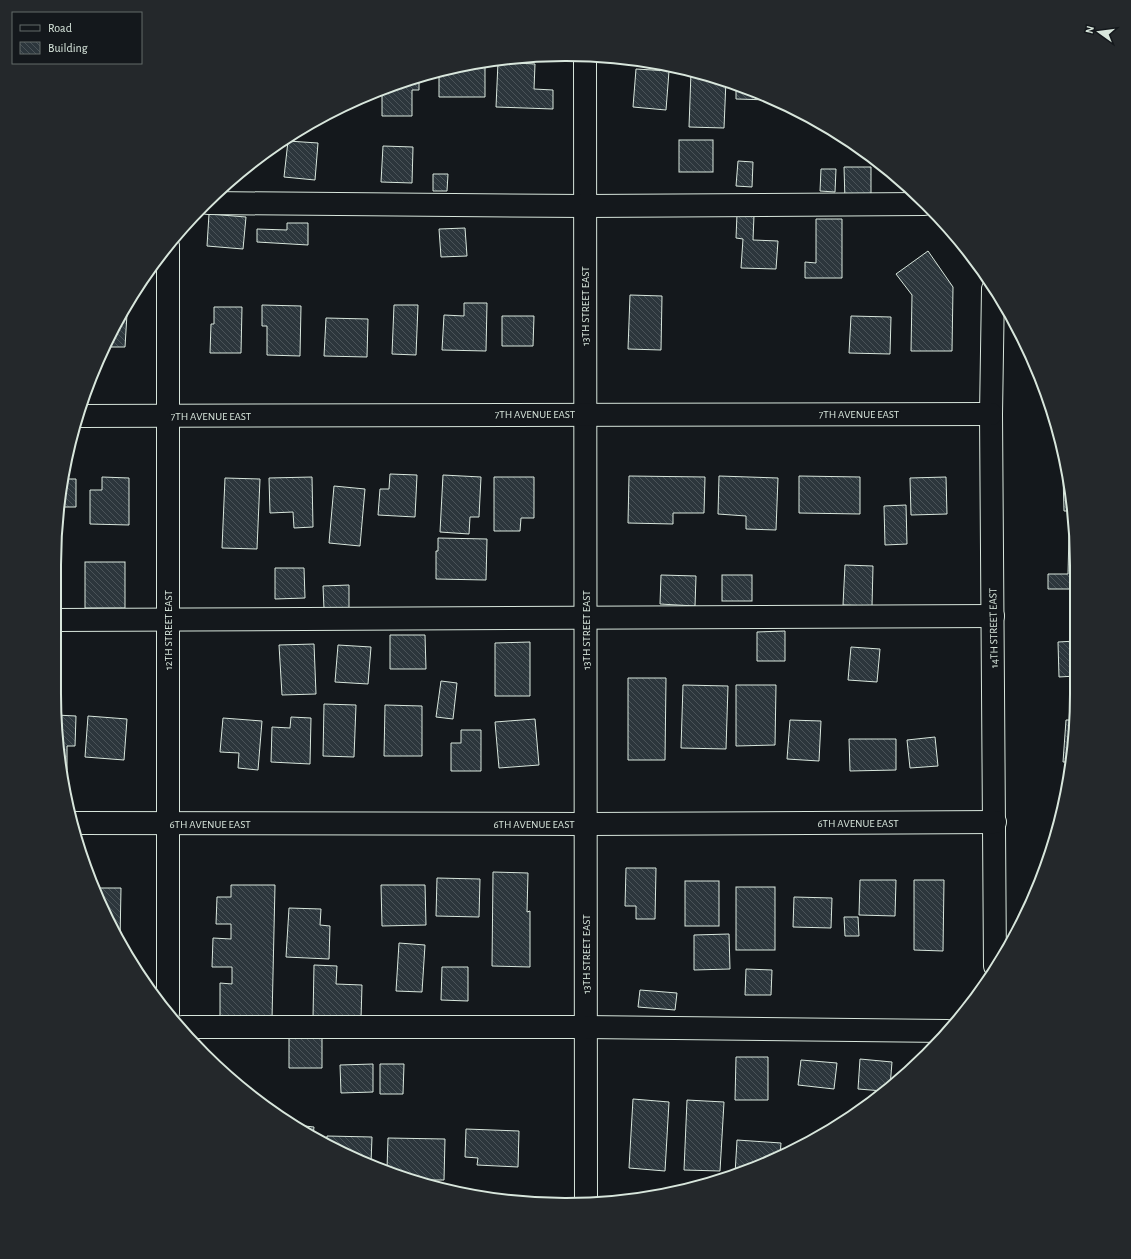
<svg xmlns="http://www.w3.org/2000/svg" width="1131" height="1259" viewBox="0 0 1131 1259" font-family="'Alegreya Sans',sans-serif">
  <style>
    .building { fill: url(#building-back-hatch); stroke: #d8e6dc }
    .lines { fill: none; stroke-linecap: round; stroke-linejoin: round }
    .minor-casing { stroke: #d8e6dc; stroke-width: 24 }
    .minor { stroke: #14181c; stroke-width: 22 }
    .labels { text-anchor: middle; stroke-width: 3; stroke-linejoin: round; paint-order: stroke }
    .street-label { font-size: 11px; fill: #d8e6dc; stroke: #14181c }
    .rim { fill: none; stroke: #d8e6dc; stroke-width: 2 }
  </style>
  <defs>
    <pattern id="building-back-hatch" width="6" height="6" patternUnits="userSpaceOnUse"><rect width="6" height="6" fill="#2c363c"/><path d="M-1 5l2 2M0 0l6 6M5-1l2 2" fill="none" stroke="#4a5358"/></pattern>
  </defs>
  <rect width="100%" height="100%" fill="#14181c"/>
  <!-- building -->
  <g class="building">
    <path d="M 498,62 L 535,64 L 534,89 L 553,90 L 553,109 L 496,107 Z"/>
    <path d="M 477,64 L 485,64 L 485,97 L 439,97 L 439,70 Z"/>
    <path d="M 636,69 L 669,71 L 666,110 L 633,107 Z"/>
    <path d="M 691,72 L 726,80 L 724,128 L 689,127 Z"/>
    <path d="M 419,77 L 419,90 L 412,90 L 412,116 L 382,116 L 382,91 Z"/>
    <path d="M 736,84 L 770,100 L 736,99 Z"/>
    <rect x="679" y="140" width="34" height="32"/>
    <path d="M 288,141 L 318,143 L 315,180 L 284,177 Z"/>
    <path d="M 383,146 L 413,147 L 412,183 L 381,182 Z"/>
    <path d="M 738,161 L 753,162 L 752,187 L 736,186 Z"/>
    <path d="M 844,167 L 871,167 L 871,201 L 845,201 Z"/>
    <path d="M 821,169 L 836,169 L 835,192 L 820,191 Z"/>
    <path d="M 433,174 L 448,174 L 447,191 L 433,191 Z"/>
    <path d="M 906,185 L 917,197 L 906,196 Z"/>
    <path d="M 209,214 L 246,217 L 243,249 L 207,246 Z"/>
    <path d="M 737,214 L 754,215 L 753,240 L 778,241 L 776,269 L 741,268 L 743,239 L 736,238 Z"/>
    <path d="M 816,219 L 842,219 L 842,278 L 805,278 L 805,262 L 816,263 Z"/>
    <path d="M 287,223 L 308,223 L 308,245 L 257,242 L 257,229 L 287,230 Z"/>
    <path d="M 465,228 L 467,256 L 441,257 L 439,229 Z"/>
    <path d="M 928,251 L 953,287 L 952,351 L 911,351 L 912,295 L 896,274 Z"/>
    <path d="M 630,295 L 662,296 L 661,350 L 628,349 Z"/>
    <path d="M 464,303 L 487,303 L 486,351 L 442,350 L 444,315 L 464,316 Z"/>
    <path d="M 262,305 L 301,306 L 300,356 L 267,355 L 267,326 L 262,326 Z"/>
    <path d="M 394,305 L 418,305 L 416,355 L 392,354 Z"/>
    <path d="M 214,307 L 242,307 L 241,353 L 210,353 L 211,324 L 214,324 Z"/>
    <path d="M 121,314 L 127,314 L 125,347 L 104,347 Z"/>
    <path d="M 502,316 L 534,316 L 533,346 L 502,346 Z"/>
    <path d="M 851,316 L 891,317 L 890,354 L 849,353 Z"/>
    <path d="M 326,318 L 368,319 L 367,357 L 324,356 Z"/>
    <path d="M 390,474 L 417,475 L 415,517 L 378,515 L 380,489 L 389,489 Z"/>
    <path d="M 1066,474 L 1072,511 L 1064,511 L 1063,475 Z"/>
    <path d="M 443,475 L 481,477 L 479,517 L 470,517 L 469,534 L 440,532 Z"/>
    <path d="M 629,476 L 705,477 L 704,513 L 673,513 L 673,524 L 628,523 Z"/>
    <path d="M 719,476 L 778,478 L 776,530 L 746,529 L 746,516 L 718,514 Z"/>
    <path d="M 799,476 L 860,477 L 860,514 L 799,513 Z"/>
    <path d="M 102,477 L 129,478 L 129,525 L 90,524 L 90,490 L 102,490 Z"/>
    <path d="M 312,477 L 313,527 L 294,528 L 293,512 L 270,513 L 269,478 Z"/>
    <path d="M 494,477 L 534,477 L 534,518 L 521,518 L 520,531 L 494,531 Z"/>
    <path d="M 946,477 L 947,514 L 911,515 L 910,478 Z"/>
    <path d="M 225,478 L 260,479 L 257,549 L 222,548 Z"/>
    <path d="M 62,479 L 76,479 L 76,507 L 58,507 Z"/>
    <path d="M 334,486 L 365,489 L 360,546 L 329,543 Z"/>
    <path d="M 906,505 L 907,544 L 885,545 L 884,506 Z"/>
    <path d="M 1069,533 L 1076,533 L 1076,589 L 1048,589 L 1048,574 L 1068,574 Z"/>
    <path d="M 438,538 L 487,539 L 486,580 L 436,579 L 436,551 L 438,551 Z"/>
    <rect x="85" y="562" width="40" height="46"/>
    <path d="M 845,565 L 873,566 L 872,606 L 843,605 Z"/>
    <path d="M 275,568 L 304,568 L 305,598 L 275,599 Z"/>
    <path d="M 661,575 L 696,576 L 695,606 L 660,604 Z"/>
    <rect x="722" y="575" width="30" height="26"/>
    <path d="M 349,585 L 349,608 L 324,609 L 323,586 Z"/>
    <path d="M 785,631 L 785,661 L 757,661 L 757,632 Z"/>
    <path d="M 390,635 L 425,635 L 426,669 L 390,669 Z"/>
    <path d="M 1076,641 L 1076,676 L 1059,677 L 1058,642 Z"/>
    <path d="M 530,642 L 530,696 L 495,696 L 495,643 Z"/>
    <path d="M 314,644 L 316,694 L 282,695 L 279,645 Z"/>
    <path d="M 338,645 L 371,647 L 368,684 L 335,682 Z"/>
    <path d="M 851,647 L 880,649 L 877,682 L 848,680 Z"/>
    <path d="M 628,678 L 666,678 L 665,760 L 628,760 Z"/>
    <path d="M 441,681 L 457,683 L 453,719 L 436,717 Z"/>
    <path d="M 683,685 L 728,686 L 726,749 L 681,748 Z"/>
    <path d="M 736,685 L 776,685 L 775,745 L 736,746 Z"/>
    <path d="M 324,704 L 356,705 L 354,757 L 323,756 Z"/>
    <path d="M 385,705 L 422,706 L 422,756 L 384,756 Z"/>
    <path d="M 56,715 L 76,716 L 75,746 L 67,746 L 67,770 L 62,770 Z"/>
    <path d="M 88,716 L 127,719 L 124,760 L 85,757 Z"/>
    <path d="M 291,717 L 311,718 L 310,764 L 271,762 L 272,727 L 290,728 Z"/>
    <path d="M 223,718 L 262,721 L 258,770 L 238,768 L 239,753 L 220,752 Z"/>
    <path d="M 535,719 L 539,765 L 499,768 L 495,722 Z"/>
    <path d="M 790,720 L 821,721 L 819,761 L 787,759 Z"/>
    <path d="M 1066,720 L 1076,720 L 1070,762 L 1063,762 Z"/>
    <path d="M 461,730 L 481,730 L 481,771 L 451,771 L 451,743 L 461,743 Z"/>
    <path d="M 935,737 L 938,766 L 910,768 L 907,740 Z"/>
    <path d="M 849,739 L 896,739 L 896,770 L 850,771 Z"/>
    <path d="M 626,868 L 656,868 L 655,919 L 636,919 L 636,906 L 625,906 Z"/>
    <path d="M 493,872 L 528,873 L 527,912 L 530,911 L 530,967 L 492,966 Z"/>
    <path d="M 437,878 L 480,879 L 479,917 L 436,916 Z"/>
    <path d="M 860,880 L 896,880 L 895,916 L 859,915 Z"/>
    <path d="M 914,880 L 944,880 L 943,951 L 914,950 Z"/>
    <rect x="685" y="881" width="34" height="45"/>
    <path d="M 231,885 L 275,885 L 272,1019 L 220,1018 L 220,983 L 232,984 L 232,967 L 212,967 L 213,938 L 231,939 L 231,924 L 216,924 L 217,897 L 231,897 Z"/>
    <path d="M 381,885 L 425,885 L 426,925 L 382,926 Z"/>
    <rect x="736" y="887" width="39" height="63"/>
    <path d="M 96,888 L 121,888 L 120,941 L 107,920 Z"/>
    <path d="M 794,897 L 832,898 L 831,928 L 793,927 Z"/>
    <path d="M 289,908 L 321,909 L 320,925 L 330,926 L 329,959 L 286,957 Z"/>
    <path d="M 844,917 L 858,917 L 859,936 L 845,936 Z"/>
    <path d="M 729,934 L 730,969 L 694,970 L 694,935 Z"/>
    <path d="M 399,943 L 425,945 L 422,992 L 396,991 Z"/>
    <path d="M 314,965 L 337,966 L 336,984 L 362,985 L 361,1019 L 313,1018 Z"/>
    <path d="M 442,967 L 468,967 L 468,1001 L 441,1000 Z"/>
    <path d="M 746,969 L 772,970 L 771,995 L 745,995 Z"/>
    <path d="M 640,990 L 677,993 L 675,1010 L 638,1007 Z"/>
    <path d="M 289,1037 L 322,1038 L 322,1068 L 289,1068 Z"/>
    <path d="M 736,1057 L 768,1057 L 768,1100 L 735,1100 Z"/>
    <path d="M 860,1059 L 892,1062 L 890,1087 L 883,1091 L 858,1089 Z"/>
    <path d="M 801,1060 L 837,1063 L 834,1089 L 798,1085 Z"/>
    <path d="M 373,1064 L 373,1092 L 341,1093 L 340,1065 Z"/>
    <path d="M 380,1064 L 404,1064 L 403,1094 L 380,1094 Z"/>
    <path d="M 633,1099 L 669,1102 L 665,1171 L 629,1168 Z"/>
    <path d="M 687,1100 L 724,1102 L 720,1171 L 684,1170 Z"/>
    <path d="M 296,1125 L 314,1127 L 313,1136 Z"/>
    <path d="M 466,1129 L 519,1131 L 518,1167 L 477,1165 L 478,1158 L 465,1157 Z"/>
    <path d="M 327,1136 L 372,1137 L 371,1163 L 339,1152 L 326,1144 Z"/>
    <path d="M 388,1138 L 445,1139 L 444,1180 L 420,1180 L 387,1169 Z"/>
    <path d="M 737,1140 L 781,1143 L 780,1156 L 735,1174 Z"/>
  </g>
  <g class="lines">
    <!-- minor casing -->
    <g class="minor-casing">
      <g id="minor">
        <path d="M 585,57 L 586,1202"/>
        <path d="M 208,203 L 585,206 L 924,204"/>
        <path d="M 993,289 L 991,414 L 995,966"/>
        <path d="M 79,416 L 991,414"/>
        <path d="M 54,620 L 993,616"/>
        <path d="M 74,823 L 586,824 L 995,822"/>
        <path d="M 168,1013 L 168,246"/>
        <path d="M 182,1027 L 585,1027 L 947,1031"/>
      </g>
    </g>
    <!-- minor -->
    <use href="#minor" class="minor"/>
  </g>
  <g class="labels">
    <!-- street labels -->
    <g class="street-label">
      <text transform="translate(585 306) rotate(-90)" y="4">13TH STREET EAST</text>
      <text x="535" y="418">7TH AVENUE EAST</text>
      <text x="859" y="418">7TH AVENUE EAST</text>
      <text x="211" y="420">7TH AVENUE EAST</text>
      <text transform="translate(993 628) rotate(-91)" y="4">14TH STREET EAST</text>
      <text transform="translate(168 630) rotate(-90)" y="4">12TH STREET EAST</text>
      <text transform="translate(586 630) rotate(-90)" y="4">13TH STREET EAST</text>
      <text x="858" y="827">6TH AVENUE EAST</text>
      <text x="210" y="828">6TH AVENUE EAST</text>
      <text x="534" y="828">6TH AVENUE EAST</text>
      <text transform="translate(586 954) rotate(-90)" y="4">13TH STREET EAST</text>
    </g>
  </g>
  <!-- crop -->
  <path d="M0 0H1131V1259H0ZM565 61H566A504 504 0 0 1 1070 565V694A504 504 0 0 1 566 1198H565A504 504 0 0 1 61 694V565A504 504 0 0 1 565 61Z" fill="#24282b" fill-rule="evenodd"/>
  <path class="rim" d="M565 61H566A504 504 0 0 1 1070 565V694A504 504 0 0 1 566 1198H565A504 504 0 0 1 61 694V565A504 504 0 0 1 565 61Z"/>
  <!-- legend -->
  <rect x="12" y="12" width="130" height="52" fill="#14181c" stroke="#626a69"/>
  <rect x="20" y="25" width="20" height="6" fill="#14181c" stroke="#626a69"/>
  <text x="48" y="32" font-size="12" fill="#d8e6dc">Road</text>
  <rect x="20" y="42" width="20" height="12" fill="url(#building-back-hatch)" stroke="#626a69"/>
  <text x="48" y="52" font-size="12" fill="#d8e6dc">Building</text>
  <!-- north arrow -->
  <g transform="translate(1099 32) rotate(284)" stroke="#14181c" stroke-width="3" paint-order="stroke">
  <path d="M0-3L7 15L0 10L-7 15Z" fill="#d8e6dc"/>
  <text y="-6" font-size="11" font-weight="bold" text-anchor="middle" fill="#d8e6dc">N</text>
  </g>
</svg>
